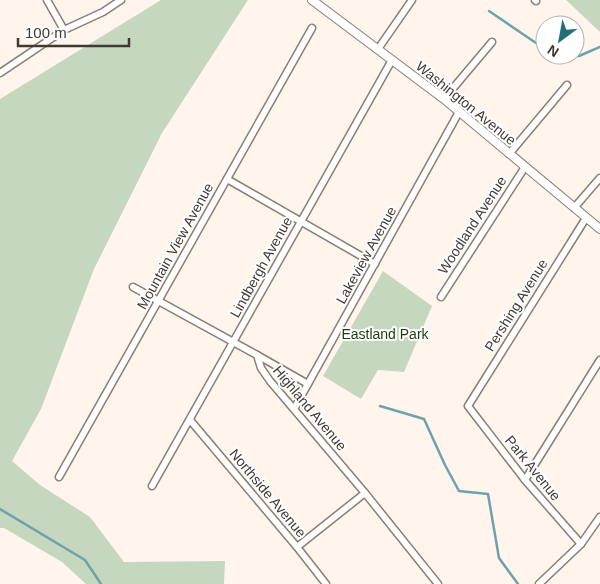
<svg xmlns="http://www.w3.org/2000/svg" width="600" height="584" viewBox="0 0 600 584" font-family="Helvetica,sans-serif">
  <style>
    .green { fill: #c5d8bf }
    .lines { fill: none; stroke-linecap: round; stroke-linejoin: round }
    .stream { stroke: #6ea2aa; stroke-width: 2.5 }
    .minor-casing { stroke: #8b7d71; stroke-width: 9 }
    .tertiary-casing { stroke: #8b7d71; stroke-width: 10 }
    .minor { stroke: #fff; stroke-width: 6 }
    .tertiary { stroke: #fff; stroke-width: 8 }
    .labels { text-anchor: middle; stroke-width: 4; stroke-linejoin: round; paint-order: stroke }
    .street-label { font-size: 14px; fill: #3f3934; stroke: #fff }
    .park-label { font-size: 14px; fill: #193d0a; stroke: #fff }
  </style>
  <rect width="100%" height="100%" fill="#fff5ed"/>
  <!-- green -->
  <g class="green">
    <path d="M 161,0 L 248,0 L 162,133 L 94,269 L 41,409 L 12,461 L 40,485 L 90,517 L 124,562 L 225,561 L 224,584 L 86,584 L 62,562 L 4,528 L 0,528 L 0,99 Z"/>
    <path d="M 566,0 L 600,0 L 600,32 Z"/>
    <path d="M 383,271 L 432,306 L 404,372 L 378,370 L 361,399 L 323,376 Z"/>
  </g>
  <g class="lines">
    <!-- stream -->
    <g class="stream">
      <path d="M 489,11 L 536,43 L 545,46"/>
      <path d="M 575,55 L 579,56 L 600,47"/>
      <path d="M 380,406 L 424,419 L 445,465 L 459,491 L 488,494 L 499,558 L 518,584"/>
      <path d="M 0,509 L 85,560 L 101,584"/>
    </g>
    <!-- minor casing -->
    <g class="minor-casing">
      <g id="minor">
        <path d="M 47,0 L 64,30"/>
        <path d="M 535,0 L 536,1"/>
        <path d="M 378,49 L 412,0"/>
        <path d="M 0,73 L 64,30 L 103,12 L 121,0"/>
        <path d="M 444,99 L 492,42"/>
        <path d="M 509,154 L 567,85"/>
        <path d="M 227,179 L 375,264"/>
        <path d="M 574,208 L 600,178"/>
        <path d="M 133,287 L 257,355 L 261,368 L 270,381 L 365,493 L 438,584"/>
        <path d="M 441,297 L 525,167"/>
        <path d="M 257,355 L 308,384"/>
        <path d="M 294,409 L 459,112"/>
        <path d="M 190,420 L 297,547 L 326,584"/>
        <path d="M 59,477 L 312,28"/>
        <path d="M 525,480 L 600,360"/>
        <path d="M 152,486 L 392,60"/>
        <path d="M 581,544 L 525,480 L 468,406 L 586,218"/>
        <path d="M 297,547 L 365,493"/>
        <path d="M 539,584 L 581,544 L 600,517"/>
      </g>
    </g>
    <!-- tertiary casing -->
    <g class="tertiary-casing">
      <path id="tertiary" d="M 312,0 L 444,99 L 600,229"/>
    </g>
    <!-- minor -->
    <use href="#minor" class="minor"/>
    <!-- tertiary -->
    <use href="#tertiary" class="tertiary"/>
  </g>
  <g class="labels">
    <!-- street labels -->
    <g class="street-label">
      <text transform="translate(466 103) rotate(39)" y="5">Washington Avenue</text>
      <text transform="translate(472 225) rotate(-57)" y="5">Woodland Avenue</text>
      <text transform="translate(175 246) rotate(-61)" y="5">Mountain View Avenue</text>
      <text transform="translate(366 255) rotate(-61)" y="5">Lakeview Avenue</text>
      <text transform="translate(261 267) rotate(-61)" y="5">Lindbergh Avenue</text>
      <text transform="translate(516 305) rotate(-58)" y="5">Pershing Avenue</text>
      <text transform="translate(310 408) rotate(50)" y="5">Highland Avenue</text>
      <text transform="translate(533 468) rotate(51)" y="5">Park Avenue</text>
      <text transform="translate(268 493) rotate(50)" y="5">Northside Avenue</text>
    </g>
    <!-- park labels -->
    <g class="park-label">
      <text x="385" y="339">Eastland Park</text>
    </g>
  </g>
  <!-- north arrow -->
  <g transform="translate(560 40) rotate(212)"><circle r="24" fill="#ffffff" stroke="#b2b0ae"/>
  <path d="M0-4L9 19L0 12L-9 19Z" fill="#257076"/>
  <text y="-8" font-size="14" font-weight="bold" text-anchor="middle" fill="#3f3934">N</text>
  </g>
  <!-- scale -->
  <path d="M18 38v8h111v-8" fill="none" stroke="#3f3934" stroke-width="2.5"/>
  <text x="25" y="38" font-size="15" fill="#3f3934" stroke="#ffffff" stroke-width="4" paint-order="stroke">100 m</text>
</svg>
